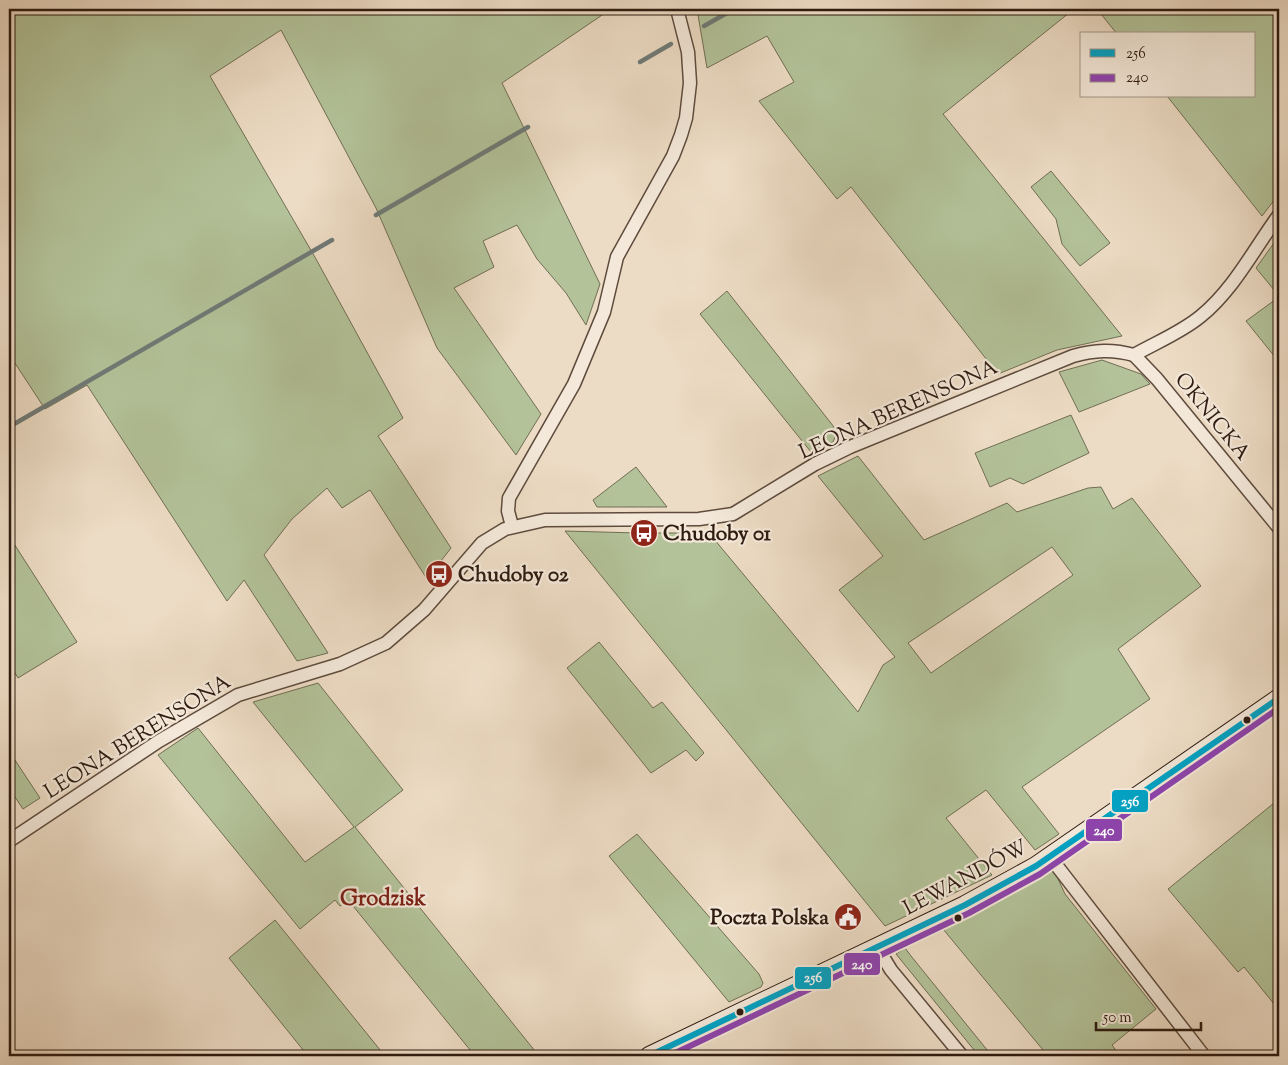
<svg xmlns="http://www.w3.org/2000/svg" width="1288" height="1065" viewBox="0 0 1288 1065" font-family="'Sorts Mill Goudy',serif">
  <style>
    .green { fill: #b3c299; stroke: #706e54; fill-rule: evenodd }
    .lines { fill: none; stroke-linecap: round; stroke-linejoin: round }
    .stream { stroke: #6f7a77; stroke-width: 4.5 }
    .street-casing { stroke: #5e4b3d; stroke-width: 15 }
    .secondary-casing { stroke: #2e1b10; stroke-width: 20 }
    .street { stroke: #f3e8d9; stroke-width: 12 }
    .secondary { stroke: #f3e8d9; stroke-width: 18 }
    .bus-1-casing { stroke: #f3e8d9; stroke-width: 10 }
    .bus-2-casing { stroke: #f3e8d9; stroke-width: 10 }
    .bus-1 { stroke: #02a2c4; stroke-width: 6 }
    .bus-2 { stroke: #8e44ad; stroke-width: 6 }
    .bus-dot { fill: #2e1b10; stroke: #f3e8d9; stroke-width: 2 }
    .labels { text-anchor: middle; stroke-width: 4.5; stroke-linejoin: round; paint-order: stroke }
    .street-label { font-size: 21px; fill: #2e1b10; stroke: #f3e8d9 }
    .poi-label { font-size: 21px; font-weight: bold; fill: #2e1b10; stroke: #f3e8d9; text-anchor: start }
    .neighbourhood-label { font-size: 22px; font-weight: bold; fill: #7a1f14; stroke: #f3e8d9 }
    .line-badge { stroke: #f3e8d9; stroke-width: 2 }
    .badge-label { font-size: 14px; text-anchor: middle; font-weight: bold; fill: #fff }
  </style>
  <rect width="100%" height="100%" fill="#eddcc5"/>
  <filter id="stains"><feTurbulence type="fractalNoise" baseFrequency=".004" numOctaves="4"/><feColorMatrix values="0 0 0 0 .2 0 0 0 0 .09 0 0 0 0 .02 0 0 0 .5 -.17"/></filter>
  <radialGradient id="worn" r=".72"><stop offset=".6" stop-color="#630" stop-opacity="0"/><stop offset="1" stop-color="#630" stop-opacity=".3"/></radialGradient>
  <!-- green -->
  <g class="green">
    <path d="M 20,9 L 611,9 L 502,83 L 600,284 L 586,325 L 566,293 L 537,259 L 517,225 L 483,241 L 494,267 L 454,288 L 541,414 L 516,455 L 437,348 L 376,208 L 281,30 L 210,76 L 316,259 L 403,418 L 378,436 L 451,548 L 427,579 L 370,490 L 342,508 L 327,488 L 292,519 L 264,555 L 328,653 L 297,661 L 244,580 L 227,601 L 87,385 L 45,409 L 9,354 L 9,18 Z"/>
    <path d="M 697,9 L 1074,9 L 943,114 L 1122,336 L 1057,350 L 998,374 L 851,187 L 837,199 L 759,101 L 794,82 L 767,36 L 707,68 Z"/>
    <path d="M 1097,9 L 1279,9 L 1279,194 L 1262,216 L 1167,96 L 1254,96 L 1254,34 L 1117,34 Z"/>
    <path d="M 1051,171 L 1110,243 L 1080,266 L 1062,244 L 1056,219 L 1031,187 Z"/>
    <path d="M 1279,236 L 1279,296 L 1256,268 Z"/>
    <path d="M 727,291 L 834,427 L 836,435 L 833,442 L 811,452 L 700,314 Z"/>
    <path d="M 1279,297 L 1279,362 L 1246,321 Z"/>
    <path d="M 1102,360 L 1141,374 L 1150,384 L 1079,412 L 1059,372 Z"/>
    <path d="M 1071,415 L 1089,453 L 1023,484 L 1010,478 L 990,487 L 975,453 Z"/>
    <path d="M 858,456 L 924,540 L 1007,503 L 1017,512 L 1088,488 L 1101,487 L 1113,509 L 1132,498 L 1201,586 L 1118,649 L 1150,699 L 1022,787 L 1059,834 L 1035,850 L 986,790 L 946,818 L 992,875 L 885,926 L 565,531 L 637,533 L 637,535 L 652,536 L 652,533 L 709,533 L 858,712 L 883,665 L 895,657 L 839,590 L 883,556 L 818,476 ZM 1052,547 L 1073,575 L 931,673 L 908,643 Z"/>
    <path d="M 636,467 L 667,507 L 597,507 L 593,500 Z"/>
    <path d="M 9,536 L 77,642 L 18,678 L 9,663 Z"/>
    <path d="M 599,642 L 653,708 L 662,702 L 704,753 L 696,761 L 686,750 L 651,773 L 567,668 Z"/>
    <path d="M 318,683 L 403,790 L 355,827 L 539,1056 L 475,1056 L 349,901 L 340,906 L 335,900 L 300,929 L 158,755 L 198,728 L 305,862 L 354,827 L 253,702 Z"/>
    <path d="M 9,751 L 40,798 L 23,809 L 9,788 Z"/>
    <path d="M 1279,799 L 1279,1010 L 1244,967 L 1238,972 L 1168,889 Z"/>
    <path d="M 637,834 L 759,974 L 763,983 L 761,987 L 729,1002 L 609,856 Z"/>
    <path d="M 1053,868 L 1065,894 L 1156,1009 L 1112,1045 L 1120,1056 L 1048,1056 L 943,929 L 982,910 Z"/>
    <path d="M 275,920 L 385,1056 L 308,1056 L 229,958 Z"/>
    <path d="M 905,948 L 911,956 L 992,1056 L 979,1056 L 896,954 Z"/>
  </g>
  <g class="lines">
    <!-- stream -->
    <g class="stream">
      <path d="M 704,26 L 734,9"/>
      <path d="M 640,62 L 671,44"/>
      <path d="M 376,215 L 528,127"/>
      <path d="M 9,427 L 332,240"/>
    </g>
    <!-- street casing -->
    <g class="street-casing">
      <g id="street">
        <path d="M 1134,355 L 1157,379 L 1279,528"/>
        <path d="M 512,526 L 508,511 L 509,498 L 574,384 L 604,312 L 617,257 L 673,156 L 681,135 L 686,118 L 690,83 L 688,52 L 677,9"/>
        <path d="M 9,841 L 159,741 L 238,695 L 340,664 L 386,643 L 424,610 L 482,543 L 505,529 L 545,520 L 699,519 L 733,514 L 815,464 L 850,447 L 1073,356 C 1095,350 1112,349 1134,355 C 1157,342 1182,332 1201,316 C 1234,289 1254,249 1279,215"/>
        <path d="M 1050,857 L 1204,1056"/>
        <path d="M 877,947 L 891,970 L 962,1056"/>
      </g>
    </g>
    <!-- secondary casing -->
    <g class="secondary-casing">
      <path id="secondary" d="M 649,1056 L 965,905 L 1036,866 L 1279,698"/>
    </g>
    <!-- street -->
    <use href="#street" class="street"/>
    <!-- secondary -->
    <use href="#secondary" class="secondary"/>
    <!-- bus-1 casing -->
    <g class="bus-1-casing">
      <path id="bus-1" d="M 649,1056 L 965,905 L 1036,866 L 1279,698"/>
    </g>
    <!-- bus-2 casing -->
    <g class="bus-2-casing">
      <path id="bus-2" d="M 669,1056 L 969,913 L 1040,874 L 1279,708"/>
    </g>
    <!-- bus-1 -->
    <use href="#bus-1" class="bus-1"/>
    <!-- bus-2 -->
    <use href="#bus-2" class="bus-2"/>
  </g>
  <!-- icons -->
  <defs>
    <g id="bus-disc" transform="scale(1.4375)"><circle r="9.5" fill="#8f2418" stroke="#f3e8d9"/><path d="M-5-6H5V4H4V6H2V4H-2V6H-4V4H-5ZM-3.5-4V0h7V-4ZM-3.5 1.2v1.5H-2V1.2ZM2 1.2v1.5H3.5V1.2Z" fill="#fff"/></g>
    <g id="civic-disc" transform="scale(1.4375)"><circle r="9.5" fill="#8f2418" stroke="#f3e8d9"/><path d="M-.6-6.5H3V-4.5H.6V-3L4-1V1h2V6H-6V1h2V-1L-.6-3ZM-1.2 2.5V6h2.4V2.5Z" fill="#fff"/></g>
  </defs>
  <g fill-rule="evenodd">
    <use href="#bus-disc" x="644" y="533"/>
    <use href="#bus-disc" x="439" y="574"/>
    <use href="#civic-disc" x="848" y="917"/>
  </g>
  <!-- markers -->
  <g class="bus-dot">
    <circle cx="1247" cy="720" r="4.5"/>
    <circle cx="958" cy="918" r="4.5"/>
    <circle cx="740" cy="1012" r="4.5"/>
  </g>
  <g class="labels">
    <!-- street labels -->
    <g class="street-label">
      <text transform="translate(898 409) rotate(-24)" y="7">LEONA BERENSONA</text>
      <text transform="translate(1213 416) rotate(51)" y="7">OKNICKA</text>
      <text transform="translate(137 736) rotate(-32)" y="7">LEONA BERENSONA</text>
      <text transform="translate(965 877) rotate(-28)" y="7">LEWANDÓW</text>
    </g>
    <!-- poi labels -->
    <g class="poi-label">
      <text x="663" y="540">Chudoby 01</text>
      <text x="458" y="581">Chudoby 02</text>
      <text x="829" y="924" text-anchor="end">Poczta Polska</text>
    </g>
    <!-- neighbourhood labels -->
    <g class="neighbourhood-label">
      <text x="383" y="905">Grodzisk</text>
    </g>
  </g>
  <g class="line-badge">
    <rect x="1111" y="789" width="38" height="24" rx="5" fill="#02a2c4"/>
    <rect x="1085" y="818" width="38" height="24" rx="5" fill="#8e44ad"/>
    <rect x="843" y="952" width="38" height="24" rx="5" fill="#8e44ad"/>
    <rect x="794" y="966" width="38" height="24" rx="5" fill="#02a2c4"/>
  </g>
  <g class="badge-label">
    <text x="1130" y="806">256</text>
    <text x="1104" y="835">240</text>
    <text x="862" y="969">240</text>
    <text x="813" y="982">256</text>
  </g>
  <!-- margin -->
  <rect width="1288" height="1065" fill="none" stroke="#eddcc5" stroke-width="30"/>
  <rect x="10" y="10" width="1268" height="1045" fill="none" stroke="#2e1b10" stroke-width="2.5"/>
  <rect x="15" y="15" width="1258" height="1035" fill="none" stroke="#2e1b10"/>
  <!-- legend -->
  <rect x="1080" y="32" width="175" height="65" fill="#f3e8d9" stroke="#a49689"/>
  <rect x="1090" y="49" width="25" height="8" fill="#02a2c4" stroke="#a49689"/>
  <text x="1126" y="58" font-size="15" fill="#2e1b10">256</text>
  <rect x="1090" y="74" width="25" height="8" fill="#8e44ad" stroke="#a49689"/>
  <text x="1126" y="82" font-size="15" fill="#2e1b10">240</text>
  <!-- scale -->
  <path d="M1096 1022v8h105v-8" fill="none" stroke="#2e1b10" stroke-width="2.5"/>
  <text x="1103" y="1022" font-size="15" fill="#2e1b10" stroke="#f3e8d9" stroke-width="4" paint-order="stroke">50 m</text>
  <rect width="100%" height="100%" filter="url(#stains)"/>
  <rect width="100%" height="100%" fill="url(#worn)"/>
</svg>
